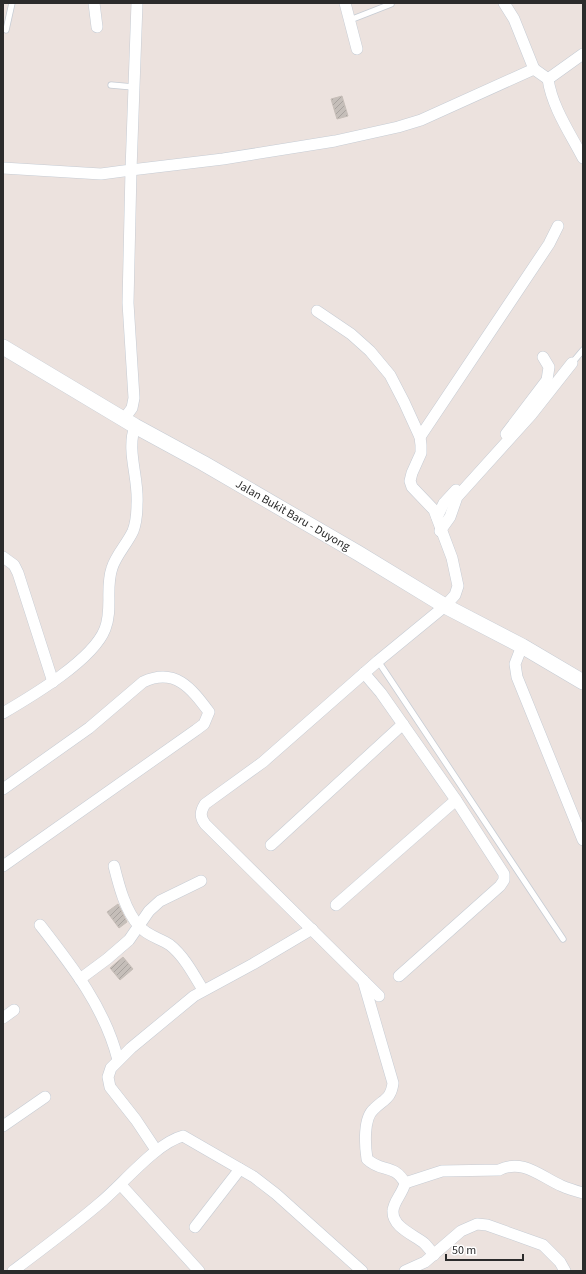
<svg xmlns="http://www.w3.org/2000/svg" width="586" height="1274" viewBox="0 0 586 1274" font-family="'Source Sans 3',sans-serif">
  <style>
    .building { fill: url(#building-hatch); stroke: #c7beb8 }
    .lines { fill: none; stroke-linecap: round; stroke-linejoin: round }
    .service-casing { stroke: #c6ccd4; stroke-width: 7 }
    .minor-casing { stroke: #c6ccd4; stroke-width: 12 }
    .secondary-casing { stroke: #c6ccd4; stroke-width: 16 }
    .service { stroke: #fff; stroke-width: 5.5 }
    .minor { stroke: #fff; stroke-width: 11 }
    .secondary { stroke: #fff; stroke-width: 15 }
    .labels { text-anchor: middle; stroke-width: 3; stroke-linejoin: round; paint-order: stroke }
    .street-label { font-size: 12px; fill: #2b2b2b; stroke: #fff }
  </style>
  <defs>
    <pattern id="building-hatch" width="6" height="6" patternUnits="userSpaceOnUse"><rect width="6" height="6" fill="#c5beb9"/><path d="M-1 1l2-2M0 6l6-6M5 7l2-2" fill="none" stroke="#a9a39f"/></pattern>
  </defs>
  <rect width="100%" height="100%" fill="#ece2de"/>
  <!-- building -->
  <g class="building">
    <path d="M 342,96 L 348,116 L 337,119 L 331,99 Z"/>
    <path d="M 118,904 L 127,922 L 119,928 L 107,912 Z"/>
    <path d="M 123,957 L 133,969 L 120,980 L 110,968 Z"/>
  </g>
  <g class="lines">
    <!-- service casing -->
    <g class="service-casing">
      <g id="service">
        <path d="M 350,20 L 391,4"/>
        <path d="M 6,30 L 12,3"/>
        <path d="M 111,85 L 133,87"/>
        <path d="M 572,363 L 583,350"/>
        <path d="M 378,661 L 563,939"/>
      </g>
    </g>
    <!-- minor casing -->
    <g class="minor-casing">
      <g id="minor">
        <path d="M 94,3 L 97,27"/>
        <path d="M 345,3 L 357,49"/>
        <path d="M 504,3 L 514,19 L 534,69"/>
        <path d="M 548,79 L 583,54"/>
        <path d="M 3,168 L 101,174 L 131,170 L 137,3"/>
        <path d="M 317,311 L 351,334 L 370,351 L 390,375 L 404,402 L 420,437 L 421,445 L 421,453 L 412,473 L 410,481 L 412,487 L 434,510 L 452,558 L 458,586 L 455,595 L 445,606 L 378,661 L 263,762 L 205,804 C 200,812 200,817 205,824 L 379,996"/>
        <path d="M 124,419 L 132,408 L 134,398 L 128,303 L 131,170 L 223,159 L 335,141 L 398,127 L 421,120 L 534,69 L 548,79 C 552,107 570,133 583,158"/>
        <path d="M 506,434 L 547,380 L 549,367 L 543,357"/>
        <path d="M 420,437 L 549,244 L 558,226"/>
        <path d="M 437,517 L 444,503 L 456,490"/>
        <path d="M 440,531 L 450,517 L 457,497 L 531,415 L 572,363"/>
        <path d="M 3,557 L 14,565 L 18,573 L 53,682"/>
        <path d="M 522,646 L 515,664 L 517,677 L 583,840"/>
        <path d="M 364,673 L 381,693 L 456,800 L 504,874 L 504,880 L 500,886 L 399,976"/>
        <path d="M 3,713 C 32,696 93,660 105,629 C 113,609 105,588 112,568 C 116,555 127,544 133,531 C 136,523 137,513 137,504 C 139,478 126,451 135,426"/>
        <path d="M 3,789 L 89,728 L 143,682 C 175,667 191,688 209,712 L 204,724 L 196,730 L 3,866"/>
        <path d="M 271,845 L 403,724"/>
        <path d="M 114,866 C 119,886 125,910 139,926 C 147,936 160,938 170,945 C 184,956 194,975 203,990"/>
        <path d="M 336,905 L 456,800"/>
        <path d="M 40,925 C 72,966 105,1008 118,1060"/>
        <path d="M 80,979 L 107,959 L 129,940 L 149,911 L 160,901 L 201,881"/>
        <path d="M 363,980 L 393,1083 C 391,1099 384,1099 374,1109 C 363,1118 365,1146 367,1159 C 381,1173 394,1163 405,1183 C 403,1193 393,1202 393,1211 C 392,1227 414,1235 424,1243 C 428,1247 431,1251 434,1255"/>
        <path d="M 3,1018 L 14,1010"/>
        <path d="M 3,1126 L 45,1097"/>
        <path d="M 156,1150 L 136,1120 L 110,1087 L 108,1077 L 111,1068 L 131,1048 L 194,996 L 253,964 L 312,929"/>
        <path d="M 405,1183 L 442,1171 L 499,1170 C 523,1158 541,1177 562,1186 C 569,1189 576,1191 583,1193"/>
        <path d="M 121,1185 L 199,1271"/>
        <path d="M 195,1227 L 240,1169"/>
        <path d="M 13,1271 C 42,1249 72,1227 100,1203 C 123,1184 156,1143 183,1136 L 254,1177 L 276,1194 L 362,1271"/>
        <path d="M 405,1271 L 425,1262 L 461,1231 L 477,1224 L 487,1225 L 543,1245 L 560,1262 L 565,1271"/>
      </g>
    </g>
    <!-- secondary casing -->
    <g class="secondary-casing">
      <path id="secondary" d="M 3,347 L 135,426 L 203,463 L 358,553 L 445,606 L 522,646 L 583,682"/>
    </g>
    <!-- service -->
    <use href="#service" class="service"/>
    <!-- minor -->
    <use href="#minor" class="minor"/>
    <!-- secondary -->
    <use href="#secondary" class="secondary"/>
  </g>
  <g class="labels">
    <!-- street labels -->
    <g class="street-label">
      <text transform="translate(293 515) rotate(30)" y="4">Jalan Bukit Baru - Duyong</text>
    </g>
  </g>
  <!-- border -->
  <rect width="586" height="1274" fill="none" stroke="#2b2b2b" stroke-width="8"/>
  <!-- scale -->
  <path d="M446 1254v6h77v-6" fill="none" stroke="#2b2b2b" stroke-width="2"/>
  <text x="452" y="1254" font-size="12" fill="#2b2b2b" stroke="#ffffff" stroke-width="3" paint-order="stroke">50 m</text>
</svg>
